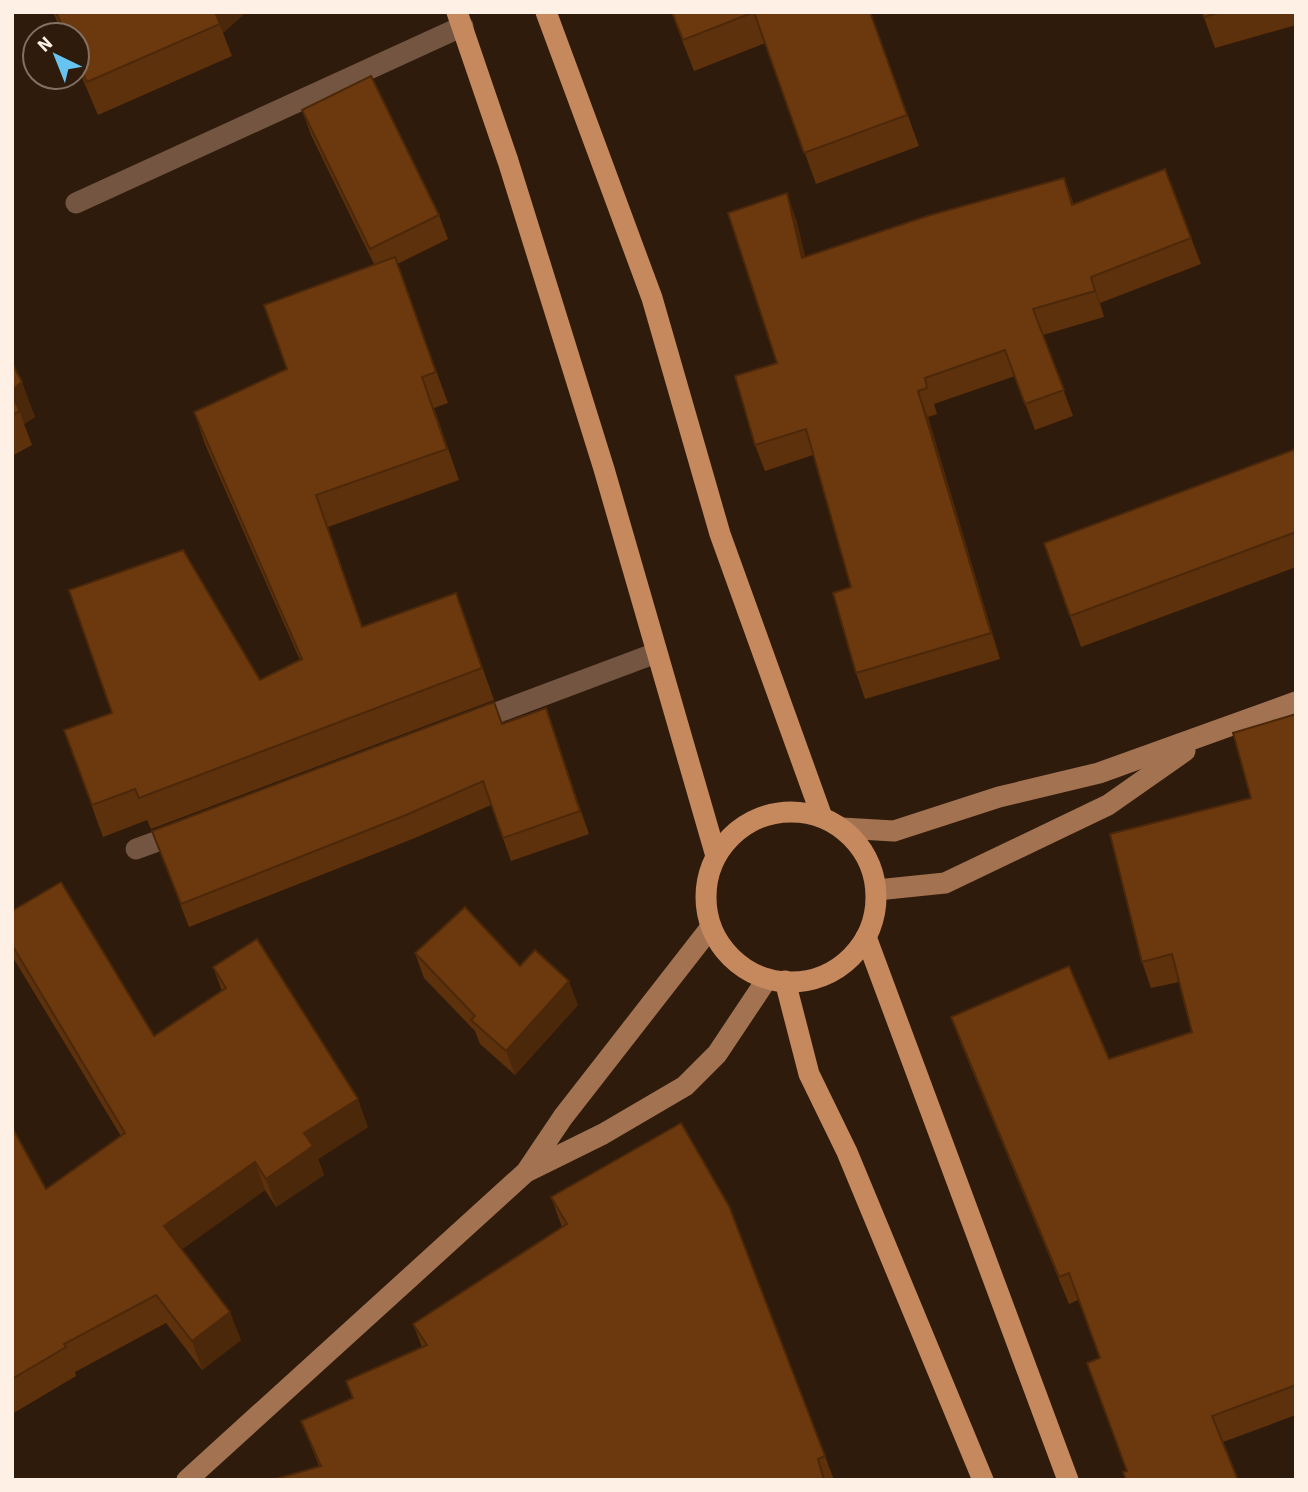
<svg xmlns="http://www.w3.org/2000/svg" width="1308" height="1492" viewBox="0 0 1308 1492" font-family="'Source Sans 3',sans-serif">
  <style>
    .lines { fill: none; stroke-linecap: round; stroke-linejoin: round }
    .lane { stroke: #735541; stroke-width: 21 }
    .street { stroke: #735541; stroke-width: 21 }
    .secondary { stroke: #a27251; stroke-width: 21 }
    .primary { stroke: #c6885d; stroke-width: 21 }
    .wall { fill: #5d310c }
    .shaded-wall { fill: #4c280a }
    .building { fill: #6c390e; stroke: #4c280a; stroke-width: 2 }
  </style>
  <rect width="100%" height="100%" fill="#2f1b0c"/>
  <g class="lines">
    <!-- lane -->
    <path class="lane" d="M 76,203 L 463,26"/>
    <!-- street -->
    <g class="street">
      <path d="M 472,722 L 656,653"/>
      <path d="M 136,849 L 180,833"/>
    </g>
    <!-- secondary -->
    <g class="secondary">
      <path d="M 842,828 L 894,831 L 999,797 L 1099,773 L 1296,702"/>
      <path d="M 877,890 L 945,883 L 1108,805 L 1185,751"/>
      <path d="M 528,1171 L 603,1134 L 685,1086 L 717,1054 L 767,979"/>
      <path d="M 187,1480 L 526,1172 L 563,1117 L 711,927"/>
    </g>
    <!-- primary -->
    <g class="primary">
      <path d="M 457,12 L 508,161 L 604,469 L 716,856"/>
      <path d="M 546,12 L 652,298 L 720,534 L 822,817"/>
      <circle cx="791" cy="897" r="85"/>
      <path d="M 866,937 L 1068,1480"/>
      <path d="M 785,981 L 809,1074 L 847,1152 L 983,1480"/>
    </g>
  </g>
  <!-- wall -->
  <g class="wall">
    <path d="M 53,12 L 246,12 L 223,33 L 232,56 L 98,115 L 77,66 L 77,35 L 63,35 Z"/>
    <path d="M 671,12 L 870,12 L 919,146 L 816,184 L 765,43 L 694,71 Z"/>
    <path d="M 1202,12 L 1296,12 L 1296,25 L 1215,48 Z"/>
    <path d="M 302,110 L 439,215 L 448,239 L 397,264 L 448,403 L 434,408 L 459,480 L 328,527 L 362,627 L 456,593 L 494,700 L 151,829 L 147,820 L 103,837 L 64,730 L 260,680 L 300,660 L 205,444 L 194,412 L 287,369 L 374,264 L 311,135 Z"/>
    <path d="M 1165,169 L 1201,264 L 1100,303 L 1104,317 L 1043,335 L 1073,416 L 1035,430 L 1015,376 L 934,404 L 937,414 L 928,417 L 1000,659 L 865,699 L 856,673 L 851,587 L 813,455 L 765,471 L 755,445 L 777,363 L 796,219 L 805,257 L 1074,204 Z"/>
    <path d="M 12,363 L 35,417 L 24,424 L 32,445 L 12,456 Z"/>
    <path d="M 1296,449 L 1296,567 L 1081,647 L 1044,543 Z"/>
    <path d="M 546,708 L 589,834 L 511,861 L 491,805 L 415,838 L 189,927 L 152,831 L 502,723 Z"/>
    <path d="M 1296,714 L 1296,1415 L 1223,1442 L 1127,1471 L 1100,1358 L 1078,1300 L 1069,1304 L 961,1044 L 951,1017 L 1109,1059 L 1192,1032 L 1179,982 L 1151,988 L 1142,962 L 1251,798 Z"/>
    <path d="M 12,911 L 154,1036 L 222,991 L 213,967 L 368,1127 L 318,1159 L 324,1175 L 276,1207 L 265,1190 L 182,1249 L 241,1340 L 202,1370 L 166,1323 L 75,1372 L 76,1376 L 12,1414 L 12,1127 L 46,1189 L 121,1136 L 12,956 Z"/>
    <path d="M 415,953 L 520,966 L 578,1005 L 515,1075 L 480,1044 L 475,1031 L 424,978 Z"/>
    <path d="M 551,1197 L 825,1456 L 834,1480 L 272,1480 L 319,1466 L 301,1421 L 352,1398 L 346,1381 L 422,1347 L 413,1324 L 562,1227 Z"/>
  </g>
  <!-- shaded-wall -->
  <g class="shaded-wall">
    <path d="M 214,12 L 246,12 L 223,33 Z"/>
    <path d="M 1064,178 L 1074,204 L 1081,231 L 1072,205 Z"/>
    <path d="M 787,193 L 796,219 L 812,284 L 802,258 Z"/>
    <path d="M 1091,277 L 1100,303 L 1104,317 L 1095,291 Z"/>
    <path d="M 22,382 L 35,417 L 24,424 L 20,411 L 12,400 L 12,390 Z"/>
    <path d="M 918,391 L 928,417 L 1000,659 L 991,633 Z"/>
    <path d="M 546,708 L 554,731 L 589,834 L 580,811 Z"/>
    <path d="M 569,981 L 578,1005 L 515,1075 L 506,1051 Z"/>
    <path d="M 358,1099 L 368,1127 L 318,1159 L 324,1175 L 276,1207 L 266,1179 L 304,1133 Z"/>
    <path d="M 255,1162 L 265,1190 L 174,1255 L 164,1226 Z"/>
    <path d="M 230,1312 L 241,1340 L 202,1370 L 192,1341 Z"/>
  </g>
  <!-- building -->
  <g class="building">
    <path d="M 56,12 L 215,12 L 220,24 L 87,82 L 77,61 L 77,35 L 66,35 Z"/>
    <path d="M 672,12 L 870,12 L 907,115 L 804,153 L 754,12 L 683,40 Z"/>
    <path d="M 1202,12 L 1221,12 L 1204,17 Z"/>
    <path d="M 371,76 L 439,215 L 370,249 L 302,110 Z"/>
    <path d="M 1165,169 L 1191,238 L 1091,277 L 1095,291 L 1033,309 L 1064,390 L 1025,404 L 1005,350 L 925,378 L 927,388 L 918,391 L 991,633 L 856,673 L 833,593 L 851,587 L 806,429 L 755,445 L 735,376 L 777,363 L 728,213 L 787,193 L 802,258 L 927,216 L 1064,178 L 1072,205 Z"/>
    <path d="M 395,257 L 436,372 L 422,377 L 447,449 L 316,495 L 362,627 L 456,593 L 482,668 L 139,798 L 135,789 L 92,805 L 64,730 L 112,713 L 69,590 L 183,550 L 260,680 L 302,659 L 194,412 L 287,369 L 264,305 Z"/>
    <path d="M 12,363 L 22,382 L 12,390 Z"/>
    <path d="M 12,397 L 20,411 L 12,415 Z"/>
    <path d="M 1296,449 L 1296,532 L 1070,616 L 1044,543 Z"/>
    <path d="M 494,702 L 502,724 L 546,708 L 580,811 L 503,838 L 483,781 L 406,815 L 181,904 L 152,831 Z"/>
    <path d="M 1296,714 L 1296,1385 L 1212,1416 L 1238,1480 L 1126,1480 L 1123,1472 L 1127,1471 L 1087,1363 L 1100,1358 L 1069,1273 L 1059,1277 L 951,1017 L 1069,966 L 1109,1059 L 1192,1032 L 1172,954 L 1142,962 L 1110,834 L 1251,798 L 1233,733 Z"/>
    <path d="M 61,882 L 154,1036 L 226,988 L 213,967 L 257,939 L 358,1099 L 304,1133 L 313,1146 L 266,1179 L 255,1162 L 164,1226 L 230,1312 L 192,1341 L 156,1295 L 64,1344 L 66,1347 L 12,1379 L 12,1127 L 46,1189 L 125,1133 L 12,945 L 12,911 Z"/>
    <path d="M 465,907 L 520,966 L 535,950 L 569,981 L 506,1051 L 471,1020 L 475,1016 L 415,953 Z"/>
    <path d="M 681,1123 L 729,1206 L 825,1456 L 818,1459 L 824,1480 L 272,1480 L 321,1466 L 301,1421 L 353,1398 L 346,1381 L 427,1345 L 413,1324 L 567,1224 L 551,1197 Z"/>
  </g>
  <!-- border -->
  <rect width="1308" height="1492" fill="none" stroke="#fff0e6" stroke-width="28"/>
  <!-- north arrow -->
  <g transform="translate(56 56) rotate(317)"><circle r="33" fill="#2f1b0c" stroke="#827063" stroke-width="2"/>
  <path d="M0-5L12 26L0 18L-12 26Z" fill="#67c4f0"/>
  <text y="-10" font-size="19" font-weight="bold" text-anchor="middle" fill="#fff0e6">N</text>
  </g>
</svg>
